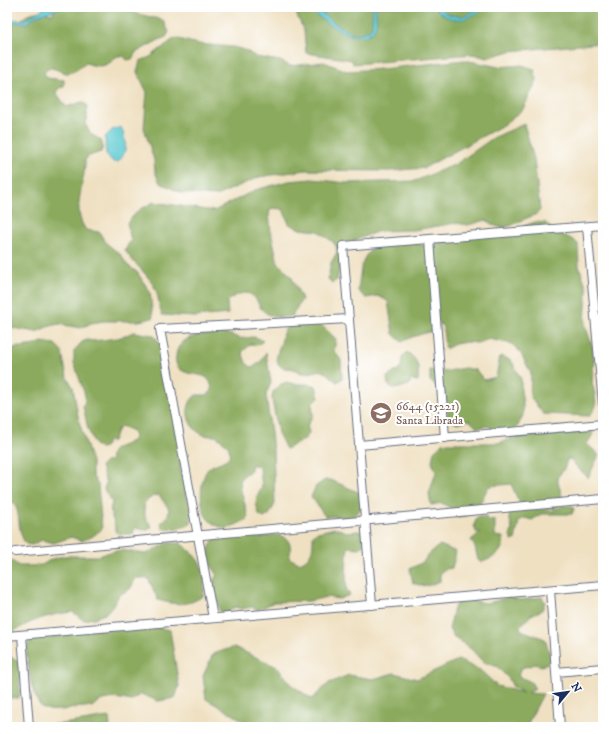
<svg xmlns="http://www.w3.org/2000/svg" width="610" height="734" viewBox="0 0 610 734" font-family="'IM FELL DW Pica',serif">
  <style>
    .forest { fill: #8baa5d; stroke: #536c5e }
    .water { fill: #5ccad0; stroke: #3c7c97 }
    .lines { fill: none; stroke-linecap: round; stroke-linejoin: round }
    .street-casing { stroke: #656d81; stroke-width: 10 }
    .street { stroke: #fff; stroke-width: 8 }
    .labels { text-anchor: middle; stroke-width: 4; stroke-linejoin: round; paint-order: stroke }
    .education-label { font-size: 12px; fill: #785e54; stroke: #fff; text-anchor: start }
  </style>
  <rect width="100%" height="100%" fill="#fff"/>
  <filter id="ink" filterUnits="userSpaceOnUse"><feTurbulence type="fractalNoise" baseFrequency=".025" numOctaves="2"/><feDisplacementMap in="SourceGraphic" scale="8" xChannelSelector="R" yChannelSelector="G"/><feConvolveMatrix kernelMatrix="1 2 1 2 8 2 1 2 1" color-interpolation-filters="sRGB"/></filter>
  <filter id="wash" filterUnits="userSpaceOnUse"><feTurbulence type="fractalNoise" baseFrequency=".012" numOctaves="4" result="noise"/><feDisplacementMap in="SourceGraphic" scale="16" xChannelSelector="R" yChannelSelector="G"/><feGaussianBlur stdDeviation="0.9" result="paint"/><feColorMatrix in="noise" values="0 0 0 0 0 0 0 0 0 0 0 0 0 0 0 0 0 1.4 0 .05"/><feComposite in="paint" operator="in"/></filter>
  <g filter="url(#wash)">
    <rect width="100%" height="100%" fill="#efe0c1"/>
    <!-- forest -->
    <g class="forest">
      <path d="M 59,7 L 125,7 L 134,13 L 163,20 L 169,32 L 166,37 C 155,41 145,48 135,53 L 133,59 L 127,60 L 123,56 L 117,56 C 108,67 99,68 86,63 C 82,66 75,72 69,73 C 62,74 56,67 48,68 L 44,73 L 47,78 L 64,80 L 64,86 L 59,88 L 56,92 L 66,107 L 82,102 L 87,105 L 87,118 L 85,124 L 91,134 L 101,140 L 103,147 L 101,152 L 89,156 L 85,160 C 86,182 70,209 86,230 L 99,232 L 106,243 L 121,255 L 127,265 L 137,272 L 150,292 L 153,318 L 139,321 L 104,321 L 91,323 L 81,328 L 58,324 L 47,327 L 36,332 L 13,328 L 7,331 L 7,23 C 28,24 22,6 51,14 Z"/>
      <path d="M 296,7 L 603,7 L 603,43 L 510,51 L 487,58 L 473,54 L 353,64 L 352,60 L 306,53 L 304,31 L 295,11 Z"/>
      <path d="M 175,38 L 198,44 L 233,47 L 245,50 L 256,57 L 280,61 L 290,66 L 324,62 L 347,71 L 382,69 L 464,60 L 499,67 L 522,65 L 534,69 L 537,80 L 523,109 L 505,124 L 424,168 L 389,171 L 306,170 L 259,177 L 216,196 L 182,193 L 160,183 L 155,172 L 154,160 L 144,128 L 147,92 L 137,72 L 140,61 L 150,57 Z"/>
      <path d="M 524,124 L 534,159 L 540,210 C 537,215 532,216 527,218 C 510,225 503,234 486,220 L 468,225 L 456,223 L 414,230 L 379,231 L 342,245 L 342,256 L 337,280 L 332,283 L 328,279 L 331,263 L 337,252 L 336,246 L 333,242 L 318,231 L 300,229 L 289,224 L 283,209 L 271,208 L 269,214 L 271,232 L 278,263 L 291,276 L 302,299 L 292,316 C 280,318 268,318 260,307 C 258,303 256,298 253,296 C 245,289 233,296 227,302 L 228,314 L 195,317 L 162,315 C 159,307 159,298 156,290 C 149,274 134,265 125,250 L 131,240 L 127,223 L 139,210 L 154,202 L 214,211 L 255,190 L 289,181 L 312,179 L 347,183 L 415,181 L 456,164 L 493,138 Z"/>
      <path d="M 535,222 L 546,223 C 556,236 566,233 578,244 L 579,266 L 587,289 L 585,325 L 593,348 L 594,359 L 592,383 L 595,394 L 596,406 L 590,416 L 543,414 L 530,396 L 531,373 L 520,352 L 512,344 L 489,339 L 478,343 L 466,342 L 455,344 L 445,349 L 443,327 L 435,319 L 435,330 L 412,337 L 402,342 L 393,334 L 388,301 L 378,296 L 366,298 L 358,291 L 361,268 L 365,257 L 372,248 L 383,242 L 406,240 L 417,244 L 428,246 L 450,238 L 495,233 L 506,237 L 517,235 L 524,226 Z"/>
      <path d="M 319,323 L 336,339 L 334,351 L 341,360 L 342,379 L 337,382 C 332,379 329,373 323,371 C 316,369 311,374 304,373 C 300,373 299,372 296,370 C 288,366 279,372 277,359 C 276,353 281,345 282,339 C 283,319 304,324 319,323 Z"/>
      <path d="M 134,332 L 153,335 L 161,344 L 182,451 L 180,469 L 189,485 L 186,497 L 192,510 L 191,523 C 184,529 172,529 163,529 L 161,523 L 168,515 L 169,509 L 159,495 L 153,496 L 144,503 L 145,517 L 152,527 L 147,530 L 135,528 L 132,534 L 120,534 L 115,531 C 116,520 107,514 112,503 L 104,489 L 106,483 L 101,466 L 105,462 L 111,461 C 107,443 130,449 135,436 L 132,431 L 122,426 L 117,430 L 113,441 L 108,441 L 105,447 L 100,448 L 95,445 L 88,429 L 83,406 L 85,401 L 85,395 L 74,363 L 74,351 L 82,342 L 87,340 L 93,341 L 118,338 Z"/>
      <path d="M 223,333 C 229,334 233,336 239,338 C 249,340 252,333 263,341 L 257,345 L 251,344 L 242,352 L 246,363 L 251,367 C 260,365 262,360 266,352 L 271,383 L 266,394 L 273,449 L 275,504 L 269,515 L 264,518 L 259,515 L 256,503 L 257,497 L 262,487 L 260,469 L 256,465 L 251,465 L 251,470 C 248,473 243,475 241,478 C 237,487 248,509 248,519 L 227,529 C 220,527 213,525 208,519 C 199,509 199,480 208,469 C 214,463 223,463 229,457 C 232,446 224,442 216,436 C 212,436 207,436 204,435 C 187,429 182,406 196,395 L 207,395 L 212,391 C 211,368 192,379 180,369 C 176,366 175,361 176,356 C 178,333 206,335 223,333 Z"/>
      <path d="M 42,342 L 55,344 L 59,348 L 62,353 L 67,377 L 73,387 L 79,422 L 92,462 L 92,475 L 98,485 L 102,529 L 93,536 L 82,541 L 71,537 L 54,543 L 42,540 L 32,545 L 26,544 C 18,533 20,522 17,510 C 16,504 13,503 10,499 C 9,496 8,490 7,487 L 7,350 C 19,345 32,348 42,342 Z"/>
      <path d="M 407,352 C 419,360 419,368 418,381 L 411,380 L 409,385 L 395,389 L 388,385 L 387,377 L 401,368 L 402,358 Z"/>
      <path d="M 500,356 L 511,360 L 521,379 L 521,391 L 523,403 L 523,415 L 518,426 L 509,433 L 497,433 L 488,426 L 477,428 L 469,420 L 458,423 L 447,420 C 448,400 447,393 430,381 L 430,370 L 442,372 L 465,368 L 476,370 L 484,380 L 496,377 Z"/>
      <path d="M 287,382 C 297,386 306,382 316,386 L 319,398 L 312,403 L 313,415 L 307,426 L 309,432 L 306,438 L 286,449 L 278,433 L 272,399 L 273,392 L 281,384 Z"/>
      <path d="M 555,427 L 590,427 L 593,434 L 587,444 L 599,455 L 588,478 L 568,458 L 564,469 L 557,478 L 563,501 L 554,509 L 543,505 L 520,504 L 511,484 L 489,486 C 480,502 477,515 458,518 L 452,509 L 442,503 L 431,505 L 429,494 L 436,472 L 432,462 L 434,451 L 443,443 L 499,443 L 510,439 L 533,435 Z"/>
      <path d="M 325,480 L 331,480 L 360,493 L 362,507 L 355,516 L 344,519 L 339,516 L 326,517 C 320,511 317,503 311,497 L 316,486 Z"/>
      <path d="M 562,506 L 572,506 L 574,509 L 572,514 L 541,514 L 532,520 L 525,518 L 519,521 L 515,540 L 512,541 L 510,536 L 512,530 L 509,515 L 512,510 L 548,509 L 553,511 Z"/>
      <path d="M 477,517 L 485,517 L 490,521 L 495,520 L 495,536 L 503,537 C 505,552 494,558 482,562 L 478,560 L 475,547 L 471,540 L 481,532 L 476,532 L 474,525 Z"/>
      <path d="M 335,528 L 347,532 L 359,531 L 364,534 L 363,546 L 359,548 L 348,547 C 347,551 345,586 347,590 C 347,591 350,594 350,595 L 339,599 L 327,597 L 309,601 L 274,602 L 258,610 L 252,607 L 241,609 L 235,607 L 226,613 L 220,612 L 216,595 L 211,584 L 217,575 C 216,570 212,568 210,564 C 206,554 210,545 215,537 L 237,534 L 250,537 L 255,534 L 260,538 C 278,531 296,536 289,558 L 299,563 C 313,558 313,548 313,535 L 318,532 Z"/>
      <path d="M 168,543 L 180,543 C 199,557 209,571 203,596 C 188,606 175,605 158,600 L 148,578 L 136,578 L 130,589 L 119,595 L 113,605 L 105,614 L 94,618 L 83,620 L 73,612 C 48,614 28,622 7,635 L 7,553 L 9,559 L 19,566 L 30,566 L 42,565 L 52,559 L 63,556 L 99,556 L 110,552 L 122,550 L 146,554 Z"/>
      <path d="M 440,545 L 456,552 L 452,568 L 446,569 L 440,574 L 440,582 C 430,586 423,587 413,583 L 410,569 L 423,562 L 430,553 Z"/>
      <path d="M 508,597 L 520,600 L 542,597 L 545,602 L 542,610 L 531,615 L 520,627 L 521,630 L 545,639 L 552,660 L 542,666 L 536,664 L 521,668 L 518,676 L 531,682 L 535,689 L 528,693 L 543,694 L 528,723 L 523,727 L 250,727 L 246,722 L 206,699 L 203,676 L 213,654 L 234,647 L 277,667 L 293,686 L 312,699 L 329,683 L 349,675 L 373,679 L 394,673 L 417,679 L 458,660 L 480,670 L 497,686 L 523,693 L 513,687 L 509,679 L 496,666 L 484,663 L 471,649 L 454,637 L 449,629 C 451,623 453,608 456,604 C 465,594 476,603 487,603 C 493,602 502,599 508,597 Z"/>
      <path d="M 150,626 L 170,630 L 179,686 L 175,698 L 158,701 L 141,694 L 130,701 C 117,697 102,697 92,707 C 78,706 71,710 58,710 C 53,711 47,710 43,708 C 31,700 28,662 26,648 L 31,640 L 42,636 L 53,637 L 81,630 Z"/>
      <path d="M 7,655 L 21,663 L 19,698 L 7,698 Z"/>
      <path d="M 109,717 L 110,727 L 38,727 L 38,725 L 62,724 Z"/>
    </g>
    <!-- water -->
    <g class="water">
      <path d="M 46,7 L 62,7 L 34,17 L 27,23 L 7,22 L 7,19 L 24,20 Z"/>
      <path d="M 308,7 C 324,7 350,49 372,27 L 373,7 L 376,7 C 375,15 379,24 373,31 C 358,48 319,19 308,7 Z"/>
      <path d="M 434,7 L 439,7 C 446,16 461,19 471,13 C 477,10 478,7 486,7 C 466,22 452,25 434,7 Z"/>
      <path d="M 121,127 C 126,140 129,151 118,162 L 113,162 L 106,154 L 105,137 L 112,130 Z"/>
    </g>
  </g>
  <g filter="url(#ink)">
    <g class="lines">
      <!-- street casing -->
      <g class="street-casing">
        <g id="street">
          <path d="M 587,227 L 603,404"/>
          <path d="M 430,240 L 445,438"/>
          <path d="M 359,445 L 603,424"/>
          <path d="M 15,552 L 603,499"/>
          <path d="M 550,590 L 560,727"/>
          <path d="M 372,605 L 343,246 L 603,225"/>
          <path d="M 213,618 L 160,329 L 349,319"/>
          <path d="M 22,635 L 29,727"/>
          <path d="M 7,636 L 603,585"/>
          <path d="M 556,672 L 603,668"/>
        </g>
      </g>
      <!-- street -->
      <use href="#street" class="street"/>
    </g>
  </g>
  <!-- icons -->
  <defs>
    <g id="school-disc" transform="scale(1.15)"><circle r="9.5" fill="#8d6e63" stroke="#fff"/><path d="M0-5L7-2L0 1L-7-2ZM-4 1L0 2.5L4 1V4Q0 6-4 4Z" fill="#fff"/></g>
  </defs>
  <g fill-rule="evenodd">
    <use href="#school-disc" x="381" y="413"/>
  </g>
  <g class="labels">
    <!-- education labels -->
    <g class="education-label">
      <text x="396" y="410">6644 (15221)<tspan x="396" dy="14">Santa Librada</tspan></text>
    </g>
  </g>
  <!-- margin -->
  <rect width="610" height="734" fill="none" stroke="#fff" stroke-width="24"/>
  <!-- north arrow -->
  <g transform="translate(568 692) rotate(61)" stroke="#ffffff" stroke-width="3" paint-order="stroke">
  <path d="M0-3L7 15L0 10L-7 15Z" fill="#1b2f5e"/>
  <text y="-6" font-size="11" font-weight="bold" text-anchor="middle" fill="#1b2f5e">N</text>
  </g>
</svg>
